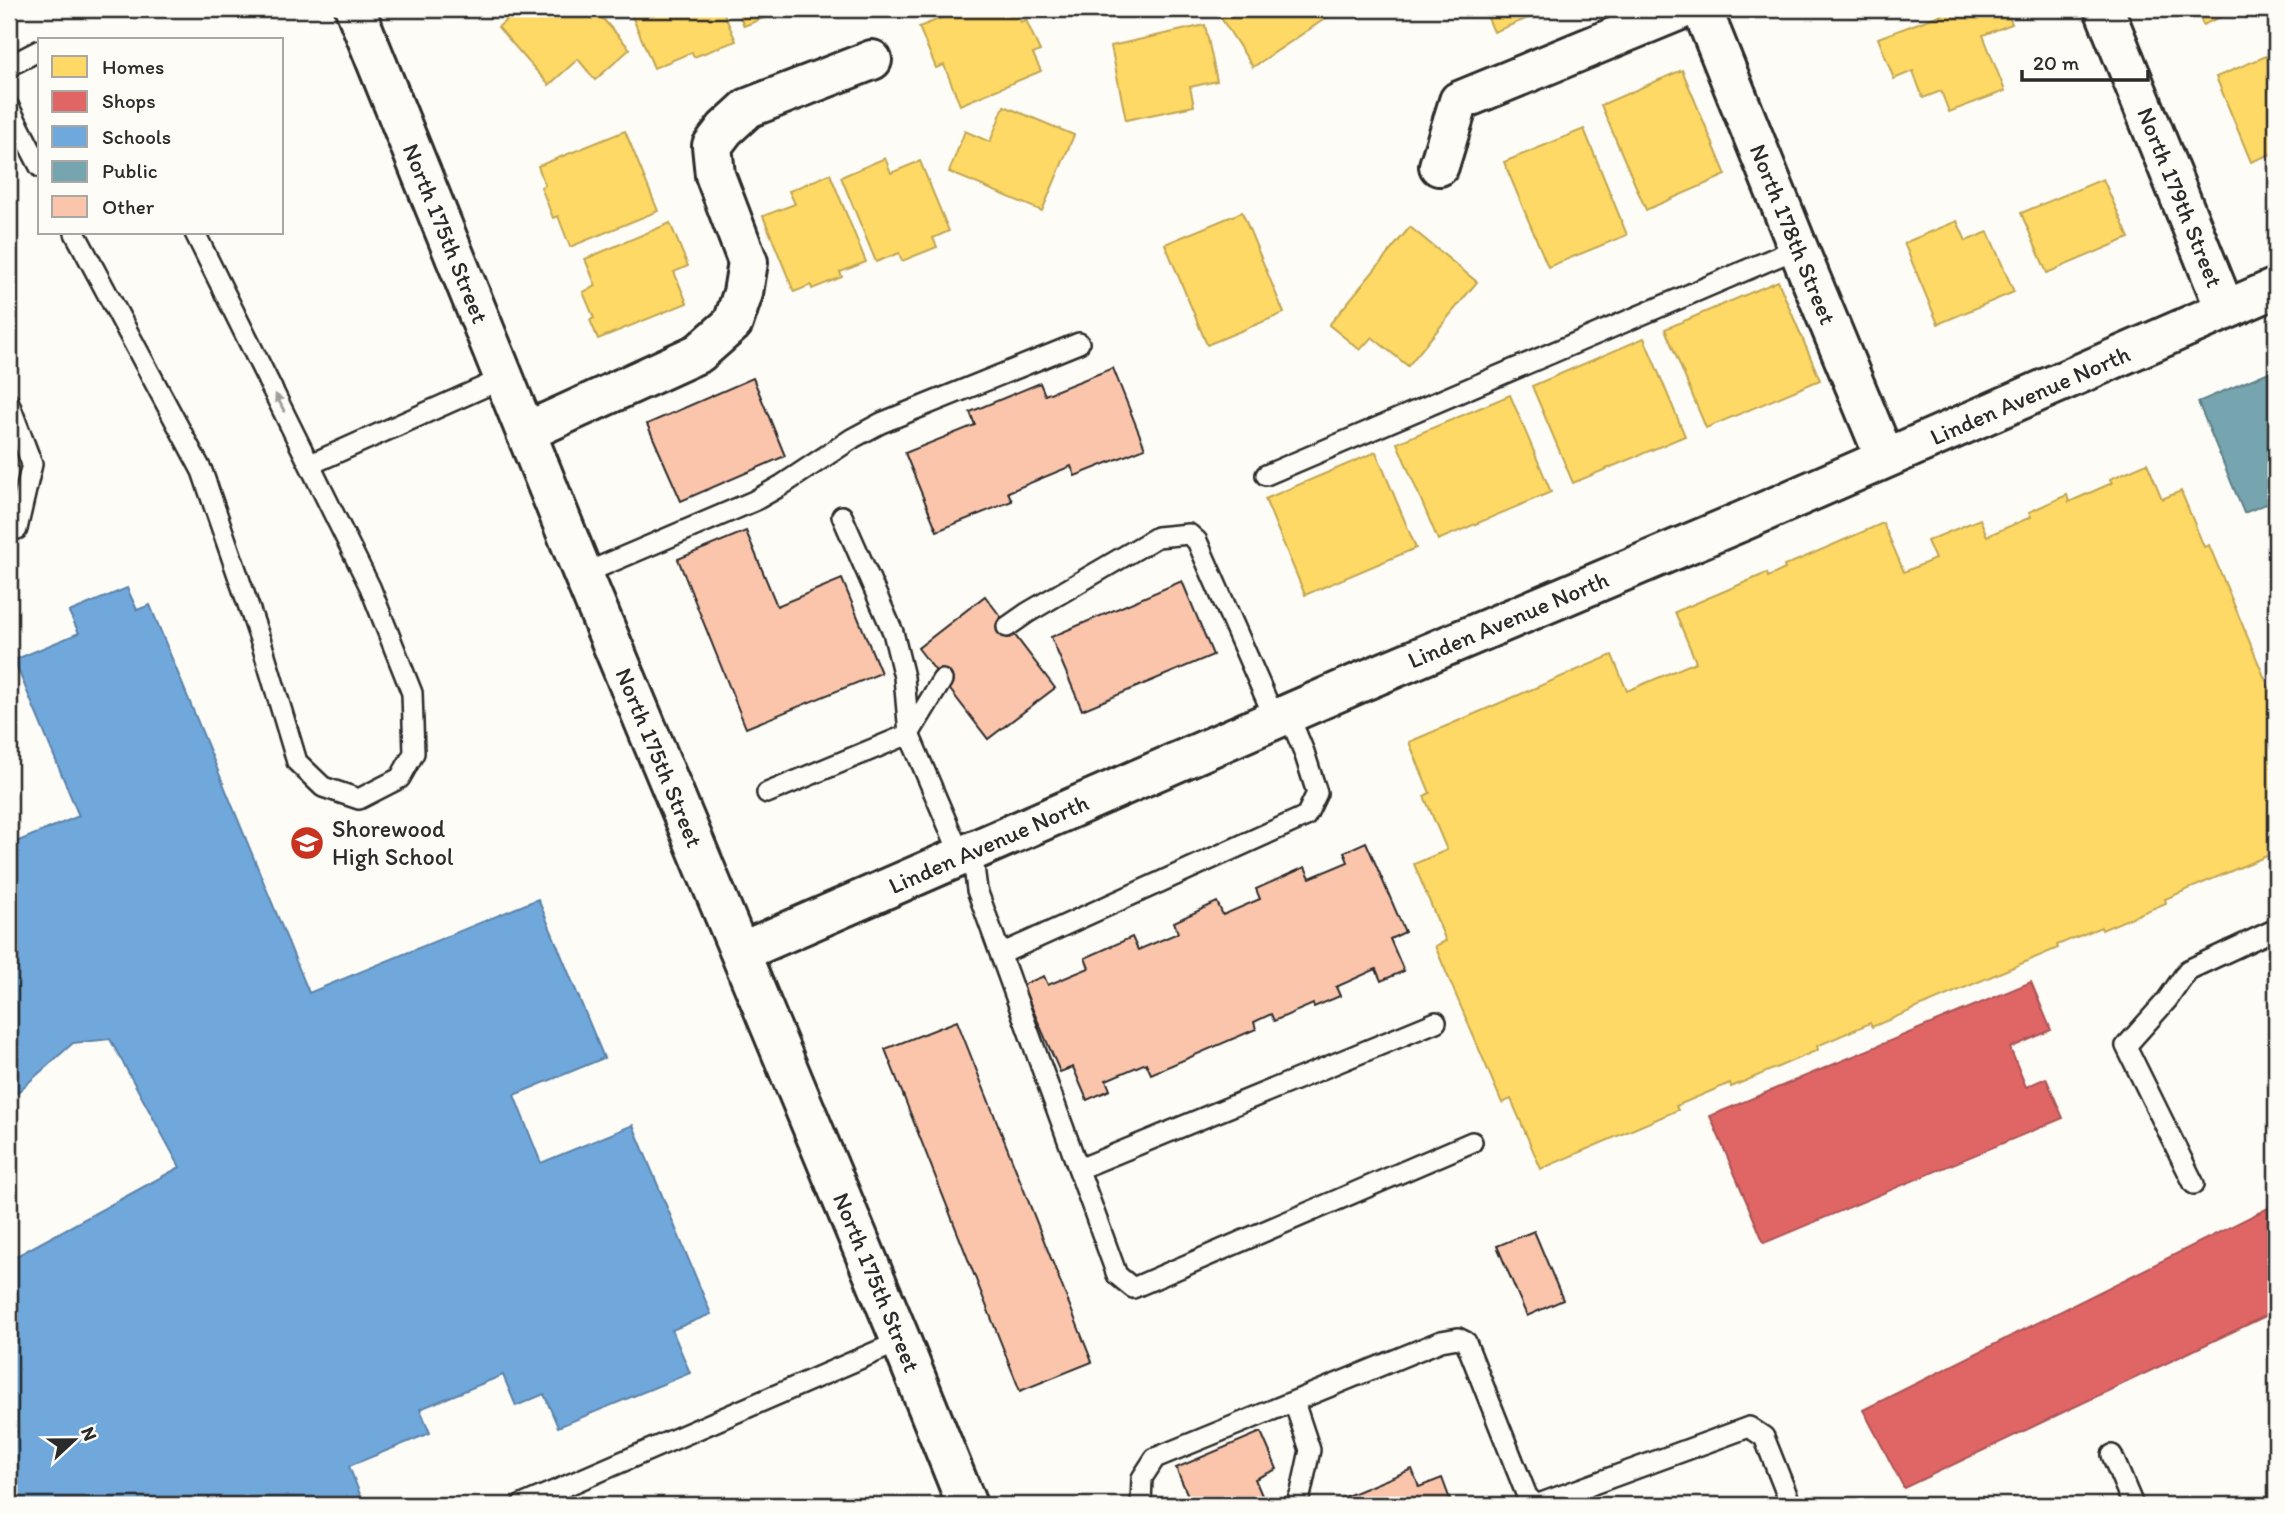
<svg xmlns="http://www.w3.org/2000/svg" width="2285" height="1514" viewBox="0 0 2285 1514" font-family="Itim,sans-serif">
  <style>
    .homes { fill: #ffd966; stroke: #bfa554; stroke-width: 2 }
    .shops { fill: #e06666; stroke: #aa5454; stroke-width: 2 }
    .schools { fill: #6fa8dc; stroke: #5b82a7; stroke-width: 2 }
    .public { fill: #76a5af; stroke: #608087; stroke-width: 2 }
    .building { fill: #fbc5ac; stroke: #2b2b2b; stroke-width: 2 }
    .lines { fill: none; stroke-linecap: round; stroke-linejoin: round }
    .lane-casing { stroke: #2b2b2b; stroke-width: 24 }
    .street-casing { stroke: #2b2b2b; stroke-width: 44 }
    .secondary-casing { stroke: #2b2b2b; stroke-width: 44 }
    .lane { stroke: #fdfcf7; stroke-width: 19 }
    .street { stroke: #fdfcf7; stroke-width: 38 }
    .secondary { stroke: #fdfcf7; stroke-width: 38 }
    .oneway { fill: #9e9e9b }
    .labels { text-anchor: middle; stroke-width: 7; stroke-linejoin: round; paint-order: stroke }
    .street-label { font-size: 24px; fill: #2b2b2b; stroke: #fdfcf7 }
    .poi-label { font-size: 24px; fill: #2b2b2b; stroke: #fdfcf7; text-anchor: start }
  </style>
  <rect width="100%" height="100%" fill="#fdfcf7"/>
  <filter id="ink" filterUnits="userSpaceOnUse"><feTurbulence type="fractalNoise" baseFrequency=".0143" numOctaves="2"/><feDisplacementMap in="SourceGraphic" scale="14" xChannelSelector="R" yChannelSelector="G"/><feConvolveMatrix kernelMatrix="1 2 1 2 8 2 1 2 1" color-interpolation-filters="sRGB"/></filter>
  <g filter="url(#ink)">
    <!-- homes -->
    <g class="homes">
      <path d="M 520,9 L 594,9 L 630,49 L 595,80 L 578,59 L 549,85 L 498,27 Z"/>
      <path d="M 629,9 L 722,9 L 736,41 L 694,57 L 692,52 L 654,68 Z"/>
      <path d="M 737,9 L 786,9 L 744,26 Z"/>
      <path d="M 964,9 L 1015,9 L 1021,22 L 1026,20 L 1040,51 L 1033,54 L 1041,71 L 960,105 L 944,65 L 936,68 L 919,27 Z"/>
      <path d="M 1236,9 L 1333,9 L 1335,12 L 1253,67 L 1221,18 Z"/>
      <path d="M 1484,9 L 1550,9 L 1494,32 Z"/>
      <path d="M 1956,9 L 2006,9 L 2012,24 L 1983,35 L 2005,91 L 1949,112 L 1941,91 L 1923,98 L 1913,71 L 1894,79 L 1878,38 Z"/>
      <path d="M 2196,9 L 2238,9 L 2203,25 Z"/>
      <path d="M 1205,25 L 1217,81 L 1190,87 L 1194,106 L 1126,120 L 1111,46 Z"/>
      <path d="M 2276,52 L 2276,152 L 2251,162 L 2216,77 Z"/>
      <path d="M 1682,70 L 1726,175 L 1646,210 L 1601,105 Z"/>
      <path d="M 1004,106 L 1074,135 L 1042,211 L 949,172 L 965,131 L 990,142 Z"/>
      <path d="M 1584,129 L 1627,235 L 1548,267 L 1504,162 Z"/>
      <path d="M 625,131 L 658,211 L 570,247 L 558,216 L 553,218 L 541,187 L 545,185 L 538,166 Z"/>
      <path d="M 885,158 L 891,173 L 920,161 L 949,231 L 933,238 L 937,247 L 902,261 L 899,253 L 876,262 L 841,177 Z"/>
      <path d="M 830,174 L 866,262 L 840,272 L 842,277 L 812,289 L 811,285 L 794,292 L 763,216 L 795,204 L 789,191 Z"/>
      <path d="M 2103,179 L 2129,238 L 2047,273 L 2021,213 Z"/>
      <path d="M 1242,212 L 1284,313 L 1207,345 L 1165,244 Z"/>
      <path d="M 1957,221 L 1966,241 L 1988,232 L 2014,292 L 1938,324 L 1904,243 Z"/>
      <path d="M 670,223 L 688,266 L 674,272 L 687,303 L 598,339 L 590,320 L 594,318 L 583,292 L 596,286 L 585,259 Z"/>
      <path d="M 1410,227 L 1477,282 L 1408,366 L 1372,337 L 1360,350 L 1329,325 Z"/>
      <path d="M 1778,281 L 1820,380 L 1706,428 L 1665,329 Z"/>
      <path d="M 1644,338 L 1685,436 L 1573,483 L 1532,386 Z"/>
      <path d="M 1510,395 L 1551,492 L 1438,540 L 1397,443 Z"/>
      <path d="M 1376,452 L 1416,548 L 1305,595 L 1265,499 Z"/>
      <path d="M 2147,463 L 2162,499 L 2181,491 L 2204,547 L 2209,545 L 2276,705 L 2276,715 L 2272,716 L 2276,725 L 2276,852 L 2165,899 L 2166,903 L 2102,930 L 2101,927 L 2057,945 L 2058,948 L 1872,1027 L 1870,1023 L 1817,1046 L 1818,1050 L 1731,1087 L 1730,1083 L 1676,1106 L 1678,1110 L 1541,1169 L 1511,1099 L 1502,1103 L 1435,946 L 1446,941 L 1414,864 L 1447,850 L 1424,796 L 1430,793 L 1409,742 L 1612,655 L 1627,691 L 1696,662 L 1675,612 L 1767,573 L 1768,577 L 1785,569 L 1784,566 L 1883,523 L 1904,572 L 1935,559 L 1927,541 L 1980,519 L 1987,536 L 2031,517 L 2029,512 L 2067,495 L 2069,502 L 2112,483 L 2110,479 Z"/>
    </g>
    <!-- shops -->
    <g class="shops">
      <path d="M 2031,982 L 2051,1030 L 2010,1048 L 2026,1087 L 2046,1078 L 2063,1118 L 1764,1243 L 1710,1116 Z"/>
      <path d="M 2276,1204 L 2276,1311 L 1904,1488 L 1863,1410 Z"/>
    </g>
    <!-- schools -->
    <path class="schools" d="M 127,588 L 137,610 L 150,605 L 309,993 L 538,899 L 604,1058 L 514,1095 L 541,1163 L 633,1125 L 711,1314 L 672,1330 L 690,1373 L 558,1427 L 544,1394 L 516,1406 L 503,1375 L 420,1409 L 430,1433 L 349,1466 L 361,1497 L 341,1505 L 9,1505 L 9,1260 L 180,1167 L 110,1039 L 73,1043 L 10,1099 L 9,1097 L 9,845 L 79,816 L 14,660 L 79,633 L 69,612 Z"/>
    <!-- public -->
    <path class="public" d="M 2276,369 L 2276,500 L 2244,513 L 2198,402 Z"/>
    <!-- building -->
    <g class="building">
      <path d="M 1113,368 L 1145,448 L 1075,476 L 1071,466 L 1008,492 L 1012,501 L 937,531 L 905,453 L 975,425 L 970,412 L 1040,383 L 1045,395 Z"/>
      <path d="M 753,378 L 785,456 L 681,501 L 647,424 Z"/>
      <path d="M 746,531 L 777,606 L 842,579 L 881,673 L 746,728 L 678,559 Z"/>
      <path d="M 1182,581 L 1213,655 L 1082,710 L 1051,637 Z"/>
      <path d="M 985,596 L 1055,688 L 988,739 L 918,648 Z"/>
      <path d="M 1366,842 L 1405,932 L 1390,939 L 1404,971 L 1381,981 L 1376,969 L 1336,987 L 1340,996 L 1314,1007 L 1313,1004 L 1274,1021 L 1271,1014 L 1254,1022 L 1256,1029 L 1151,1074 L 1146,1063 L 1106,1080 L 1110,1090 L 1087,1100 L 1073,1067 L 1060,1072 L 1022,985 L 1044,976 L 1048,985 L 1089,968 L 1085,958 L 1132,937 L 1138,950 L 1178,933 L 1174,922 L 1217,902 L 1223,915 L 1260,899 L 1256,889 L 1305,867 L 1310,878 L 1348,862 L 1344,852 Z"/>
      <path d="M 957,1021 L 1092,1362 L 1020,1391 L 885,1049 Z"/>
      <path d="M 1534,1231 L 1563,1300 L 1527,1316 L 1497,1246 Z"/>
      <path d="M 1261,1432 L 1277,1469 L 1255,1479 L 1266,1505 L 1202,1505 L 1201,1502 L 1192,1505 L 1176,1468 Z"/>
      <path d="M 1412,1469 L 1419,1487 L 1442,1478 L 1452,1505 L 1325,1505 Z"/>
    </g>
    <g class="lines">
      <!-- lane casing -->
      <g class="lane-casing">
        <g id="lane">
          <path d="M 9,66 L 40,50"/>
          <path d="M 9,107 L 40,167"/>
          <path d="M 75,233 L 202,471 L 262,645 L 297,762 L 323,787 L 359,799 L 400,778 L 414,753 L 412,693 L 370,587 L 195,233"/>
          <path d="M 9,403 L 32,464 L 17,529 L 9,532"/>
          <path d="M 311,464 L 504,378"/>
          <path d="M 1266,475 L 1798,248"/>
          <path d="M 842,516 L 893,632 L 904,677 L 909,734 L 961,856"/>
          <path d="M 583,574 L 754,501 L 782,485 L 853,438 L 881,423 L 1079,343"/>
          <path d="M 1007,627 L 1027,613 L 1157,537 L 1189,534 L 1197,541 L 1275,719"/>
          <path d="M 767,793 L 909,734 L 942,680"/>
          <path d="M 972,851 L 977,890 L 1117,1275 L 1133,1288 L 1472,1142"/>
          <path d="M 1001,954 L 1306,816 L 1317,793 L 1304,752 L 1288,713"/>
          <path d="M 1079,1169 L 1436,1022"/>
          <path d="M 2194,1184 L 2126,1046 L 2167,1000 L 2188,970 L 2276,929"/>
          <path d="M 1294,1402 L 1310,1450 L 1301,1492 L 1296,1505"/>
          <path d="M 2112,1455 L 2133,1505"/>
          <path d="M 522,1505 L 901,1341"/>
          <path d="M 1141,1505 L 1142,1478 L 1155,1458 L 1441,1341 L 1458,1338 L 1466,1342 L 1527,1496 L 1536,1505 L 1749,1427 L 1764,1437 L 1791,1505"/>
        </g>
      </g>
      <!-- street casing -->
      <g class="street-casing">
        <g id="street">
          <path id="s1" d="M 1702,9 L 1798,248 L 1885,458"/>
          <path id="s2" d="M 2104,9 L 2225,309"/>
          <path d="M 1439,166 L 1459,101 L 1683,9"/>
          <path d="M 526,432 L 699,353 L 733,323 L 743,293 L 748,262 L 715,175 L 712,146 L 725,129 L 748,108 L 872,60"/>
          <path id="s3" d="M 741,952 L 1361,682 L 1745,520 L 2276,288"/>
        </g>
      </g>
      <!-- secondary casing -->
      <g class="secondary-casing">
        <g id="secondary">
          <path id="s4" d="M 355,9 L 583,574 L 901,1341 L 967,1505"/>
        </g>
      </g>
      <!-- lane -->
      <use href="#lane" class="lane"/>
      <!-- street -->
      <use href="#street" class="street"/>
      <!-- secondary -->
      <use href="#secondary" class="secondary"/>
    </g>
    <!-- one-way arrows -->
    <defs><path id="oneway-solid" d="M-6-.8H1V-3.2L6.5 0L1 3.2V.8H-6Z" transform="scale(1.75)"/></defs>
    <use class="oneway" href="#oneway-solid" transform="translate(280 403) rotate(-117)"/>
  </g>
  <!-- icons -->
  <defs>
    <g id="school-disc" transform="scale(1.75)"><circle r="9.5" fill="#c8321e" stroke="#fdfcf7"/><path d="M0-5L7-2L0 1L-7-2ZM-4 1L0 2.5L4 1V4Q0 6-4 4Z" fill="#fff"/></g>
  </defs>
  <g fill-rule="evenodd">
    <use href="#school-disc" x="307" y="843"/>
  </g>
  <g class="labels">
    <!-- street labels -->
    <g class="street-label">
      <text dy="8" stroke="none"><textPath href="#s2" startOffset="203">North 179th Street</textPath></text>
      <text dy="8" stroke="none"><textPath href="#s4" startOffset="242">North 175th Street</textPath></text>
      <text dy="8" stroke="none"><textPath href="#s1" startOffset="243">North 178th Street</textPath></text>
      <text dy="8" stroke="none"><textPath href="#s3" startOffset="1404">Linden Avenue North</textPath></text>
      <text dy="8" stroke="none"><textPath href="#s3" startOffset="836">Linden Avenue North</textPath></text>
      <text dy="8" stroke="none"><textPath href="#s4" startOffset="808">North 175th Street</textPath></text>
      <text dy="8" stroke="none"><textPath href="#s3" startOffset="270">Linden Avenue North</textPath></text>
      <text dy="8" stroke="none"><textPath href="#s4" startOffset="1376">North 175th Street</textPath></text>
    </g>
    <!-- poi labels -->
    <g class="poi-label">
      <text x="332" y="837">Shorewood<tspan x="332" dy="28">High School</tspan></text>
    </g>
  </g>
  <!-- margin -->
  <rect width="2285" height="1514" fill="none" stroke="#fdfcf7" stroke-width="35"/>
  <rect x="18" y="18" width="2250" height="1479" fill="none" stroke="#2b2b2b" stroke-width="2.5" filter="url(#ink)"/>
  <!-- legend -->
  <rect x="38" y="38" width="245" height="196" fill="#fdfcf7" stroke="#a9a8a5" stroke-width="2"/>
  <rect x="52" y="56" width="35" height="21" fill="#ffd966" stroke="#a9a8a5" stroke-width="2"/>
  <text x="102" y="74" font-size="21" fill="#2b2b2b">Homes</text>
  <rect x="52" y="91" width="35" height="21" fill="#e06666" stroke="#a9a8a5" stroke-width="2"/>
  <text x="102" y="108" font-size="21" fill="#2b2b2b">Shops</text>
  <rect x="52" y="126" width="35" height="21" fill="#6fa8dc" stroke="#a9a8a5" stroke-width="2"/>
  <text x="102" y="144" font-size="21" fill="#2b2b2b">Schools</text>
  <rect x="52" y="161" width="35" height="21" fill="#76a5af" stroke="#a9a8a5" stroke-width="2"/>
  <text x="102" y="178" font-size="21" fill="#2b2b2b">Public</text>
  <rect x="52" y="196" width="35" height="21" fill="#fbc5ac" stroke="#a9a8a5" stroke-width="2"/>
  <text x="102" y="214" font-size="21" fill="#2b2b2b">Other</text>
  <!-- north arrow -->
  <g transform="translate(74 1440) rotate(68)" stroke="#fdfcf7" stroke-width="5" paint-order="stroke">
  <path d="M0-5L12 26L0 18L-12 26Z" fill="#2b2b2b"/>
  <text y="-10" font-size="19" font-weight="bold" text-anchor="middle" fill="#2b2b2b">N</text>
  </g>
  <!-- scale -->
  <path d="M2022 70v10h126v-10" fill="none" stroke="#2b2b2b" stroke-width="3.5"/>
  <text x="2033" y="70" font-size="21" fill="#2b2b2b" stroke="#fdfcf7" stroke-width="5" paint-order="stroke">20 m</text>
</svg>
